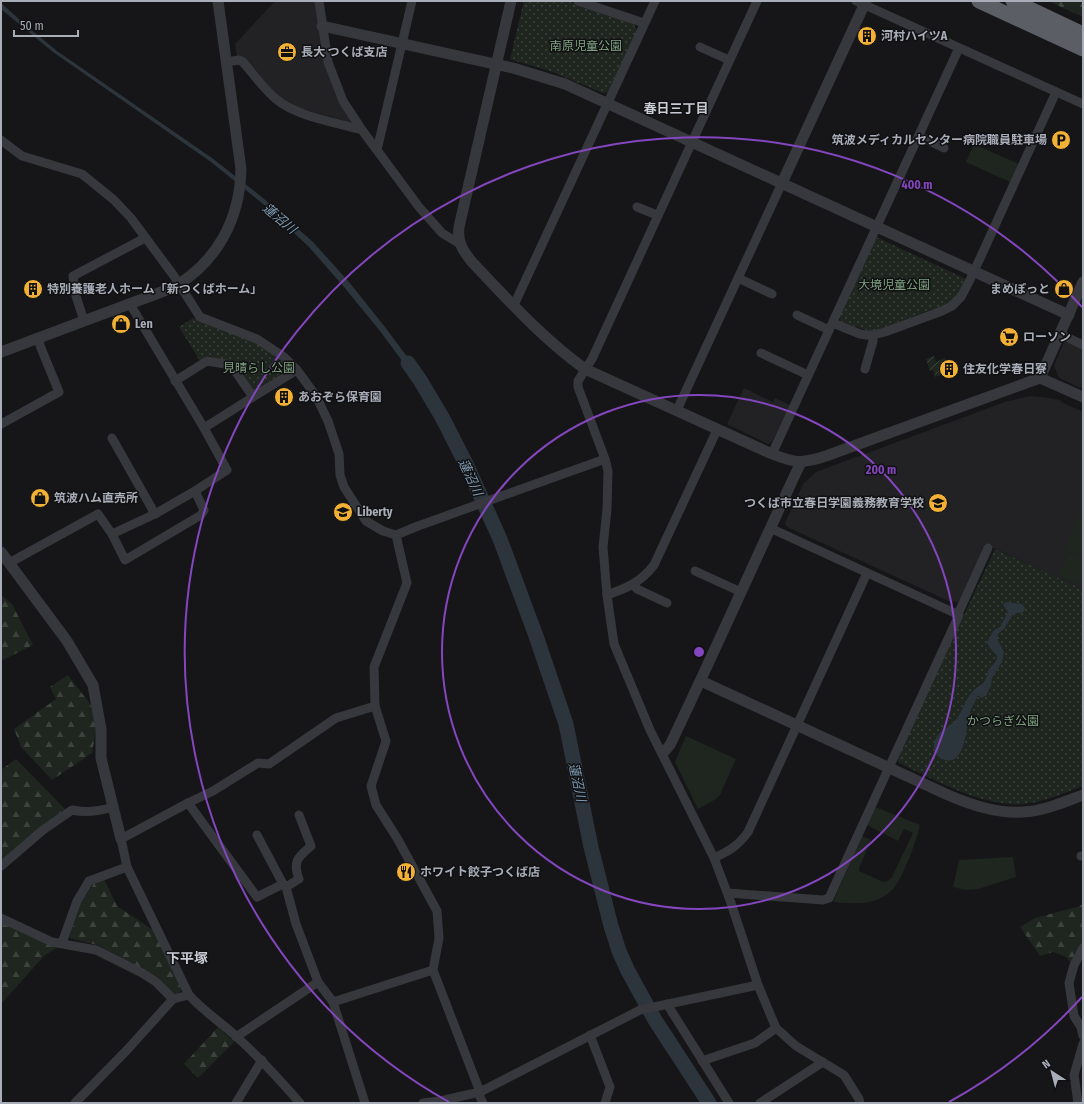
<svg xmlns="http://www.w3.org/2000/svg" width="1084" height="1104" viewBox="0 0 1084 1104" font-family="'Fira Sans Condensed','Noto Sans JP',sans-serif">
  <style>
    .built { fill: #222225 }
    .grass { fill: #1e261f }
    .forest { fill: url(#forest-firs) }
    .park { fill: url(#park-dots) }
    .garden { fill: url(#garden-furrows) }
    .water { fill: #2c353c }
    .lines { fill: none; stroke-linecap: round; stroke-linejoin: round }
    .river { stroke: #2c353c; stroke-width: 15 }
    .minor { stroke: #37383d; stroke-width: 9 }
    .tertiary { stroke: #37383d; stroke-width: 11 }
    .trunk { stroke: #5b5e65; stroke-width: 15 }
    .ring { fill: none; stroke: #8446be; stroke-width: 2 }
    .labels { text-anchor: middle; stroke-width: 3; stroke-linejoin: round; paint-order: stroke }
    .poi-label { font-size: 12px; font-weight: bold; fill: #a8adb8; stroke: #111113; text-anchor: start }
    .park-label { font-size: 12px; fill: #7fa381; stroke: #111113 }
    .neighbourhood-label { font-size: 13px; font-weight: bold; fill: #c9ccd4; stroke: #111113 }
    .water-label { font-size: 13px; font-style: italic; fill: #7f9bb3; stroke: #111113 }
    .quarter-label { font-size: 14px; font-weight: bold; fill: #c9ccd4; stroke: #111113 }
    .centre { fill: #8446be; stroke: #111113; stroke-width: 2 }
    .ring-label { font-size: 12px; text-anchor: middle; font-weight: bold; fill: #8446be; stroke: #111113; stroke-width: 3; stroke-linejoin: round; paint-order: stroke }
  </style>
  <defs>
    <pattern id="forest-firs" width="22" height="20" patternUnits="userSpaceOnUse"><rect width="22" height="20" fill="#1e261f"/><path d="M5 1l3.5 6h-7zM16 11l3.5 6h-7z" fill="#3c433d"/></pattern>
    <pattern id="park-dots" width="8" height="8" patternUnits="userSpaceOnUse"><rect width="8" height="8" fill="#1e261f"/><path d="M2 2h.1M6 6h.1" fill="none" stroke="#3c433d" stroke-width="1.8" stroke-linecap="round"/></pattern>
    <pattern id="garden-furrows" width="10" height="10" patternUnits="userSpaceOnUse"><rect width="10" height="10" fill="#1e261f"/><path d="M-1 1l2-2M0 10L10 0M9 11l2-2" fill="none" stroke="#3c433d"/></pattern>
  </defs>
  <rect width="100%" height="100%" fill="#161618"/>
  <!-- built -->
  <g class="built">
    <path d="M 275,1 L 316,1 L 328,74 L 339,102 L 351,121 L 350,122 L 298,108 L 286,101 L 278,96 L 237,57 L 235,44 Z"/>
    <path d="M 1068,341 L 1083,348 L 1083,389 L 1059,378 L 1054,366 L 1064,342 Z"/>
    <path d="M 744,388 L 773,402 L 775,398 L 790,405 L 772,442 L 768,444 L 727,424 Z"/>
    <path d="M 1029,396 L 1043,397 L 1060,400 L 1061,402 L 1083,412 L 1083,589 L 985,544 L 958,603 L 954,601 L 953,603 L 787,527 L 785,523 L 803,484 L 816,472 L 1005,402 Z"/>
  </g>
  <!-- grass -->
  <g class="grass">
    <path d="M 974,144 L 1019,164 L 1010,182 L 966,162 Z"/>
    <path d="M 1083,508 L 1083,557 L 1065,549 Z"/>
    <path d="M 1069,553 L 1083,559 L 1083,586 L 1059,575 Z"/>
    <path d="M 686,736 L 736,759 L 720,795 L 716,799 L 698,809 L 675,762 Z"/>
    <path d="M 875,807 L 920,825 C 916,842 904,875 894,888 C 888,895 878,900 870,902 C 858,904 845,903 833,902 L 862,836 L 871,840 L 859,868 L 859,871 L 883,882 L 888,881 L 892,877 L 913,833 L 904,829 L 898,841 L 867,825 Z"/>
    <path d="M 1013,857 L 1016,877 L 978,889 L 965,890 L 953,887 L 959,860 Z"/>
  </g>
  <!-- forest -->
  <g class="forest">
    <path d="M 1048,1 L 1083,1 L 1083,17 Z"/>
    <path d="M 1,595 L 12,604 L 33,645 L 1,661 Z"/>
    <path d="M 68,675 L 94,709 L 97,725 L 92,753 L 52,780 L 21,747 L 14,729 L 56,699 L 50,687 Z"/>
    <path d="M 16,759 L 65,809 L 1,860 L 1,770 Z"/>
    <path d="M 104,879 L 117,906 L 153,930 L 183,987 L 179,993 L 173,994 L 157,978 L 97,945 L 69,938 L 81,903 L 94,883 Z"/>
    <path d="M 1083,904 L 1083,945 L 1073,966 L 1066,957 L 1053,952 L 1040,956 L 1020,927 L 1035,918 L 1077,907 Z"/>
    <path d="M 1,921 L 57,945 L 56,948 L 44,956 L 1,1004 Z"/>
    <path d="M 218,1027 L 234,1042 L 198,1078 L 184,1064 Z"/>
  </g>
  <!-- park -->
  <g class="park">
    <path d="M 524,1 L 567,1 L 633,23 L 637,30 L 608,92 L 603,93 L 550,71 L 512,60 L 510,59 Z"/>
    <path d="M 876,237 L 966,279 L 961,291 L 954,299 L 947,305 L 927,311 L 876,331 L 869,331 L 841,322 L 839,317 Z"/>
    <path d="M 193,318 C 211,328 232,332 251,341 C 265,347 279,358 290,368 L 290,371 L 256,391 L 253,390 L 234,362 L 208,356 L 200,361 L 179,327 Z"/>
    <path d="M 995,549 L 1083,589 L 1083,786 C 1064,793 1044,802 1024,804 C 982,807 936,780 899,763 L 897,758 Z"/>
  </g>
  <!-- garden -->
  <path class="garden" d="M 934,356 L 936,362 L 945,358 L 947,365 L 939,368 L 941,375 L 935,377 L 933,370 L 930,371 L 926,359 Z"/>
  <!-- water -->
  <g class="water">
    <path d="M 1,3 L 29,28 L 57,51 L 212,158 L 263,198 L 313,242 L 349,282 L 385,327 L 423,378 L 417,381 L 380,331 L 344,287 L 309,247 L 263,204 L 211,162 L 53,52 L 1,9 Z"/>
    <path d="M 1005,602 L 1022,604 L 1025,608 L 1024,611 C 1021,614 1017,612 1013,614 L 1004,629 L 998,634 L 997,639 L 1004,652 L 1002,662 L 992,678 L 991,685 L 986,696 L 981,698 L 978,695 C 976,700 972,706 970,712 C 966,724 966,772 941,758 C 934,755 932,747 935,740 C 939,731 949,727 955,721 C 962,712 965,701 972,692 C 975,688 980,686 984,682 C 986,680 987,675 988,671 C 992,664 996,665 997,656 L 990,648 L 987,642 L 994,630 L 1000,627 L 1008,612 L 1003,605 Z"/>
  </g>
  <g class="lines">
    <!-- river -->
    <path class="river" d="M 408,363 L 420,380 L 442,417 L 467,466 L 500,539 L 536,636 L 566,724 L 591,847 L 611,926 L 619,951 L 628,971 L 655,1020 L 709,1103"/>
    <!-- minor -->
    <g class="minor">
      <path d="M 319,1 L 328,62 L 343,101 L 362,130 L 419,207 L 442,233 L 460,244"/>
      <path d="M 578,1 L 644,23"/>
      <path d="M 757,1 L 592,359 L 578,381 L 578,387 L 605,459 L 608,471 L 607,509 L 603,547 L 607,595 L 614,644 L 650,730 L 714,858 L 731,903 L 758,985 L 776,1028 L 796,1046 L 844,1075 L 859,1099 L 860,1103"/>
      <path d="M 856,1 L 1083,104"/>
      <path d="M 700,47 L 729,60"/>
      <path d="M 226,62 L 239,60 L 243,62 C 253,74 264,89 276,99 C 297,117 336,122 362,130"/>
      <path d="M 919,136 L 944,148"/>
      <path d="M 1,140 L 22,156 L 82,174 L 114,200 L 131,218 L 174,276 L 200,317 L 257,339 L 284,357 L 297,370 L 316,396 L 328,421 L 339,454 L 340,475 L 344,487 L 366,521 L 383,531 L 396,535"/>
      <path d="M 377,150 L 412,1"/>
      <path d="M 637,207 L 657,215"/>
      <path d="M 738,278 L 772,294"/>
      <path d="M 130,304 L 204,428 L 227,470 L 195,491 L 155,514 L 112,534 L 125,560 L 201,515 L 204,510 L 195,491"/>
      <path d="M 514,305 L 655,1"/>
      <path d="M 797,315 L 829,330"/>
      <path d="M 84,321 L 76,296 L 73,276 L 145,238"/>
      <path d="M 833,323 L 860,334 L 866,335 L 873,335 L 885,332 L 942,311 L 952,306 L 961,297 L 971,278 L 1056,92"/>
      <path d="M 1060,334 L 1083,345"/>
      <path d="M 761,353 L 808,375"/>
      <path d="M 865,369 L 873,341 L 873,335"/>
      <path d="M 175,381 L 207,361 L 231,365 L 253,397 L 204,428"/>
      <path d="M 253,397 L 297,370"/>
      <path d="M 677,410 L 782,183"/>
      <path d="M 1,424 L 59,392 L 41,348 L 38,338"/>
      <path d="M 112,438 L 155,514"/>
      <path d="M 772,454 L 959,48"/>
      <path d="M 9,563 L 98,514 L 112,534"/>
      <path d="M 695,571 L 741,592"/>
      <path d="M 634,585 L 637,589 L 667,603"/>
      <path d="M 607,595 C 627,588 641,582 654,565 L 717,430"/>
      <path d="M 958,614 L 988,548"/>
      <path d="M 188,803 L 257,897 L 283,884 L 286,887 L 296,924 L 318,982"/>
      <path d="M 257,835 L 283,884"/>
      <path d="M 1081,856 L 1083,856"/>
      <path d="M 714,858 C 729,851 738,846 748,832 L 867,573"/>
      <path d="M 1,866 L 43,830 L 72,810 C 85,813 100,811 113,807"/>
      <path d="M 286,887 L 299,879 C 292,860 299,857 311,846 L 299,815"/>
      <path d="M 728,893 L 823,900 L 829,898 L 959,615 L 770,528"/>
      <path d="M 1,918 L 52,942 L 96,950 L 142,973 L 156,982 L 173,999 L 189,995"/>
      <path d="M 62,943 L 77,901 L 89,881 L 127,867"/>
      <path d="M 1083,948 L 1074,965 L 1069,983 L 1074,1016 L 1081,1027 L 1083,1036"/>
      <path d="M 333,1002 L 365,1103"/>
      <path d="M 667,1004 L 729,1103"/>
      <path d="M 590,1035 L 610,1087 L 605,1103"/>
      <path d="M 236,1037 L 318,982 L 333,1002 L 433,970"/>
      <path d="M 702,1061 L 755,1043 L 776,1028"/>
      <path d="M 75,1103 L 127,1050 L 173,999"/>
      <path d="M 236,1103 L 262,1060"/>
      <path d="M 300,1103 C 280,1080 260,1058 238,1038 C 222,1023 203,1011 189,995 L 127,867 L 121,839 L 188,803 L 213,791 L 258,763 L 269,764 L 336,718 L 375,706"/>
      <path d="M 423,1103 L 440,1101 L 480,1092 L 640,1010 L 758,985"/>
      <path d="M 483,1103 L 480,1097 L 480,1092 L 433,970 L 439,938 L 437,911 L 397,838 L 376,805 L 371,786 L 386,741 L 375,706 L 374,667 L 407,583 L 396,535 L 418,526 L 605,459"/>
      <path d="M 760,1103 L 823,1062"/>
      <path d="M 1078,1103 L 1074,1075 L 1083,1044"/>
    </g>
    <!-- tertiary -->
    <g class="tertiary">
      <path d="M 511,1 L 459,227 C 457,242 463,251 472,262 C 508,300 543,339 585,369 L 772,454 C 795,463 802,464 826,456 L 1040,378 L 1083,397"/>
      <path d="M 322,26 L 513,68 L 565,84 L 1069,315"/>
      <path d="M 782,183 L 866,1"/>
      <path d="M 1,352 L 172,288 C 217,263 240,219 241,169 L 218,1"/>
      <path d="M 1040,378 L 1083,282"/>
      <path d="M 1,552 L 67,641 L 93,685 L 101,729 L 101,758 L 121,839"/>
      <path d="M 701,681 L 948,795 C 971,805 998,814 1023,812 C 1044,811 1064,802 1083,795"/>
      <path d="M 663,753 L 670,745 C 715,651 757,556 801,462"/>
    </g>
    <!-- trunk -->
    <g class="trunk">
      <path d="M 979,1 L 1083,49"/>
      <path d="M 1013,1 L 1083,34"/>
    </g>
  </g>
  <!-- distance rings -->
  <g class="ring">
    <circle cx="699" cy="652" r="257"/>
    <path d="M1082 997A515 515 0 0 1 949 1102M449 1102A515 515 0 1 1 1082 307"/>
  </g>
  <!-- icons -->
  <defs>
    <g id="building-disc" transform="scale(1)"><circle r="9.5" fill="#f2b134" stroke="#111113"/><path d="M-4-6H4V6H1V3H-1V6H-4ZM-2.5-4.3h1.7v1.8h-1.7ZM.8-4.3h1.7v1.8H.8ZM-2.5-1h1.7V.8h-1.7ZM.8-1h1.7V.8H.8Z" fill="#111"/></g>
    <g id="office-disc" transform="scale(1)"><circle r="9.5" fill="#f2b134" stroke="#111113"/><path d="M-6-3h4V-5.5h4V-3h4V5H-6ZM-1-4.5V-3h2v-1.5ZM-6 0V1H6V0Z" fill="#111"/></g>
    <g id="parking-disc" transform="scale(1)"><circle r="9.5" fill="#f2b134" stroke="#111113"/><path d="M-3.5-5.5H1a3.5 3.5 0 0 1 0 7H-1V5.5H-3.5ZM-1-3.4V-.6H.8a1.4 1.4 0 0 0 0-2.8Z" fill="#111"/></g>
    <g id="shop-disc" transform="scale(1)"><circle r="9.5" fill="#f2b134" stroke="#111113"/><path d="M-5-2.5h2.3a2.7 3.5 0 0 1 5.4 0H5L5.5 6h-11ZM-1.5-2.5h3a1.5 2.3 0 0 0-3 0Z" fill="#111"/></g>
    <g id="supermarket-disc" transform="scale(1)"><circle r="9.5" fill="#f2b134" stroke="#111113"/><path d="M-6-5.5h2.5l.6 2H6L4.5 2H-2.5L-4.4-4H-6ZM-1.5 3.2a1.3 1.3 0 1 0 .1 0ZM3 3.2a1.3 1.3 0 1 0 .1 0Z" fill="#111"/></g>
    <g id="school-disc" transform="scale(1)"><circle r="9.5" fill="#f2b134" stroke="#111113"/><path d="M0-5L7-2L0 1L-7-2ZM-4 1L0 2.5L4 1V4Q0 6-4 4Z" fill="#111"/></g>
    <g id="restaurant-disc" transform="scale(1)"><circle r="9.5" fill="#f2b134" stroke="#111113"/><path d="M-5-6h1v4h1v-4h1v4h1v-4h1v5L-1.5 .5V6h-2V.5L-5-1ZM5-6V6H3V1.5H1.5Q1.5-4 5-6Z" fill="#111"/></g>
  </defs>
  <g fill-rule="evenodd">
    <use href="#building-disc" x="867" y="36"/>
    <use href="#office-disc" x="287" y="52"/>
    <use href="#parking-disc" x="1061" y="140"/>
    <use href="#building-disc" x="33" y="289"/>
    <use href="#shop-disc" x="1064" y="289"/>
    <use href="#shop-disc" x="121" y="324"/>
    <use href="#supermarket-disc" x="1009" y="337"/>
    <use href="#building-disc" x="949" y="369"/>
    <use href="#building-disc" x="284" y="397"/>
    <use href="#shop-disc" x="40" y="498"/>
    <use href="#school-disc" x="938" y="503"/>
    <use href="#school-disc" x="343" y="512"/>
    <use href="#restaurant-disc" x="406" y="872"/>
  </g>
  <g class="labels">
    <!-- poi labels -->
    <g class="poi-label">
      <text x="881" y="40">河村ハイツA</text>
      <text x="301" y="56">長大 つくば支店</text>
      <text x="1047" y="144" text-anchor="end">筑波メディカルセンター病院職員駐車場</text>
      <text x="47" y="293">特別養護老人ホーム「新つくばホーム」</text>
      <text x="1050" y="293" text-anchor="end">まめぽっと</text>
      <text x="135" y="328">Len</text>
      <text x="1023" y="341">ローソン</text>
      <text x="963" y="373">住友化学春日寮</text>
      <text x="298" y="401">あおぞら保育園</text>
      <text x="54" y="502">筑波ハム直売所</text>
      <text x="924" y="507" text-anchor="end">つくば市立春日学園義務教育学校</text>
      <text x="357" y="516">Liberty</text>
      <text x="420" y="876">ホワイト餃子つくば店</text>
    </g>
    <!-- park labels -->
    <g class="park-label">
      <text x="586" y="50">南原児童公園</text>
      <text x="894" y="289">大境児童公園</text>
      <text x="259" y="372">見晴らし公園</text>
      <text x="1003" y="725">かつらぎ公園</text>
    </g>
    <!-- neighbourhood labels -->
    <g class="neighbourhood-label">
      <text x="676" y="113">春日三丁目</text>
    </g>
    <!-- water labels -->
    <g class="water-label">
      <text transform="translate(280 218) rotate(40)" y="5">蓮沼川</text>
      <text transform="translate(471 477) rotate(65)" y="5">蓮沼川</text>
      <text transform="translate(578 782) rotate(78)" y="5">蓮沼川</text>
    </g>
    <!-- quarter labels -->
    <g class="quarter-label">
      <text x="187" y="963">下平塚</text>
    </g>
  </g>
  <circle cx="699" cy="652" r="6" class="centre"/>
  <g class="ring-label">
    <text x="917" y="189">400 m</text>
    <text x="881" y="474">200 m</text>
  </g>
  <!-- border -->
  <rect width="1084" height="1104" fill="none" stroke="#a8adb8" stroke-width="4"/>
  <!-- north arrow -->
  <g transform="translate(1052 1072) rotate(324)" stroke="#111113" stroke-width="3" paint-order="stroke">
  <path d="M0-3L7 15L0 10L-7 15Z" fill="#a8adb8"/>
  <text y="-6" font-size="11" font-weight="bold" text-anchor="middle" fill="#a8adb8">N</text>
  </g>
  <!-- scale -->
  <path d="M14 30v6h64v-6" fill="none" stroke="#a8adb8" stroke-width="2"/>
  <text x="20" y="30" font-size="12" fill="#a8adb8" stroke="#111113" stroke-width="3" paint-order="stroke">50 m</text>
</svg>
